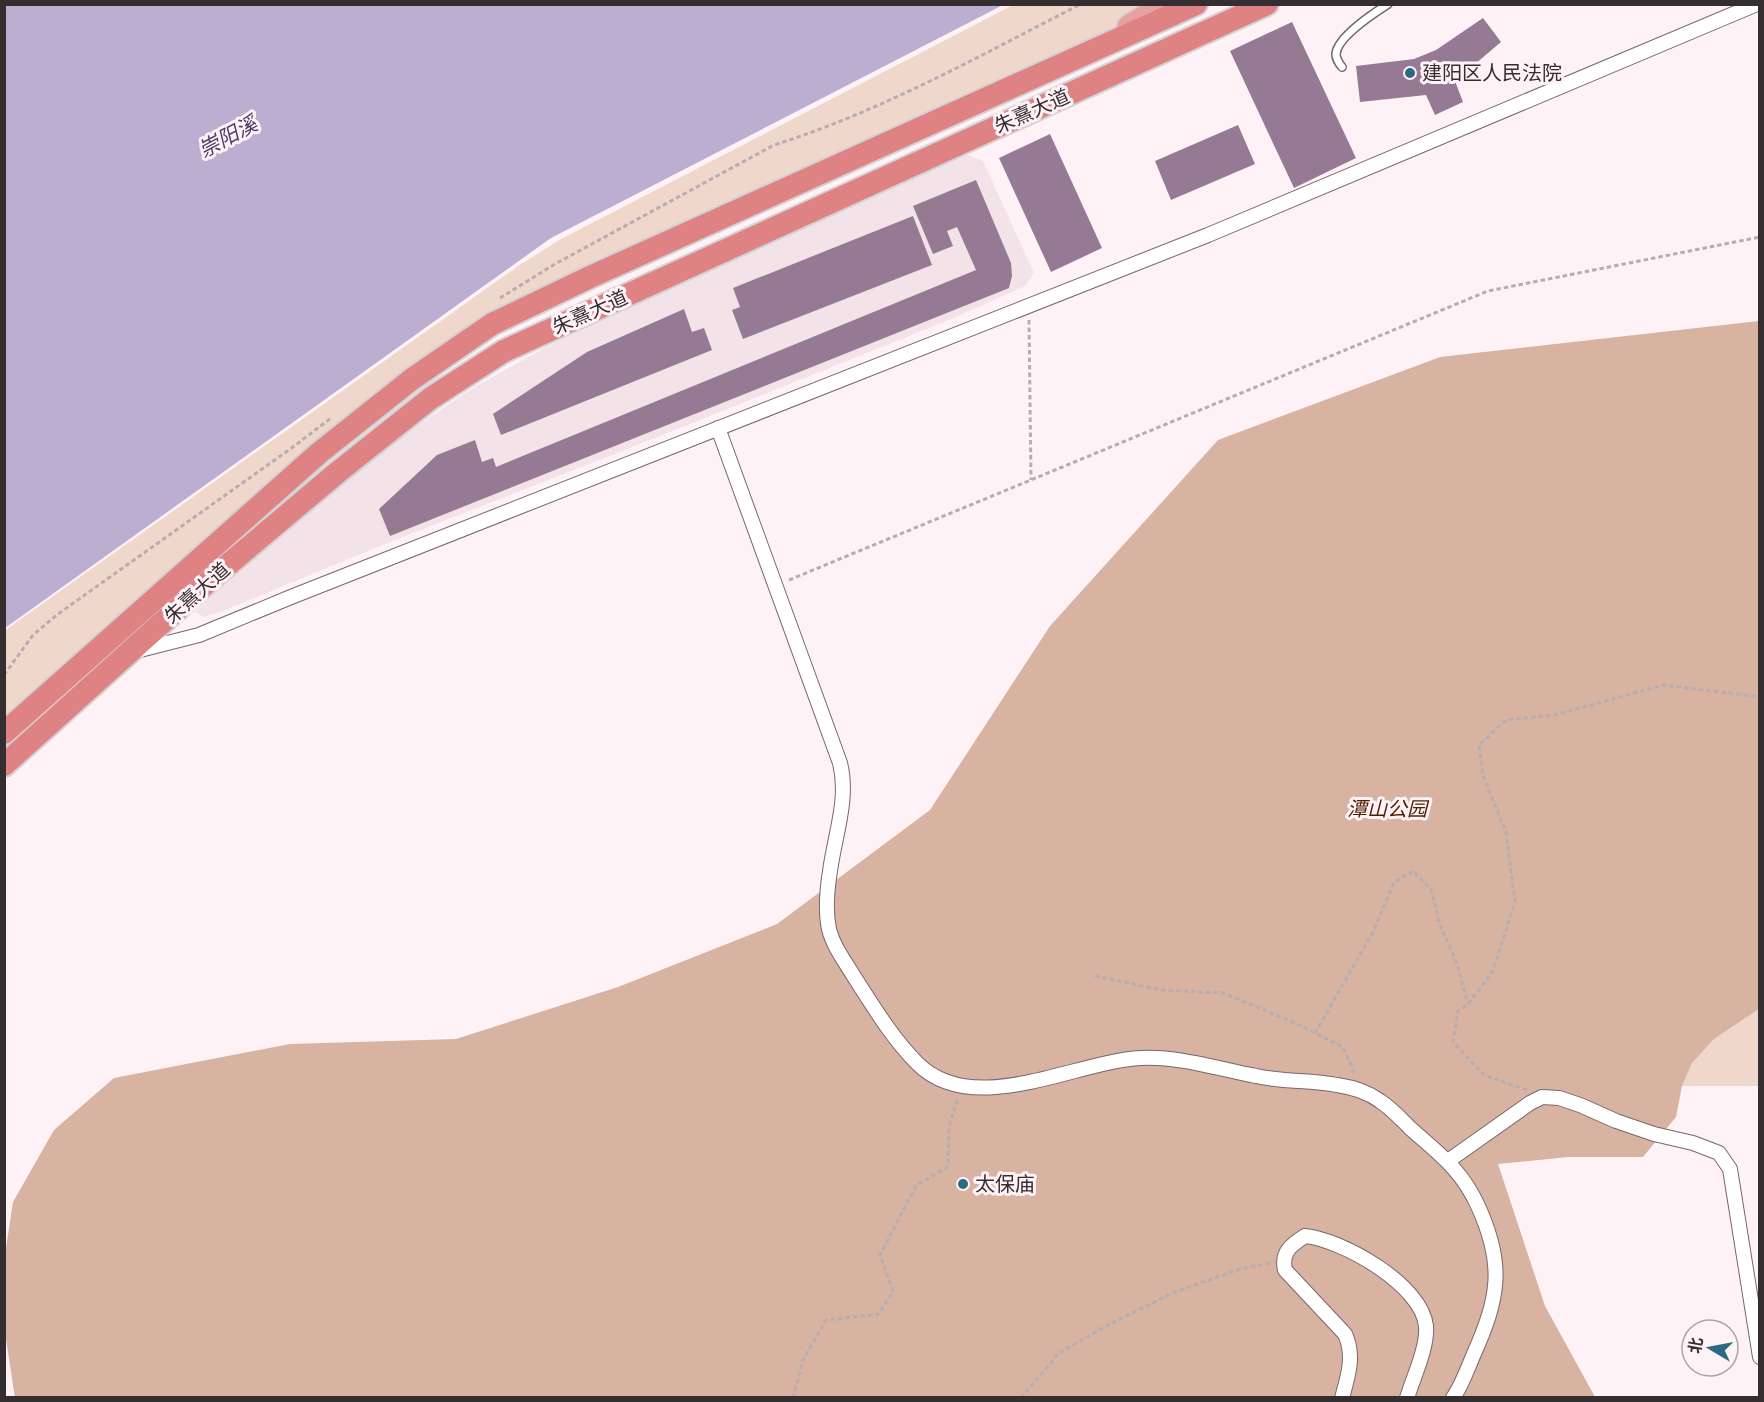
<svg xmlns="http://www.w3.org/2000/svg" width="1764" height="1402" viewBox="0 0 1764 1402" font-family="'Zilla Slab','Noto Sans SC',serif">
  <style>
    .built { fill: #f3e2e8 }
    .green { fill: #efd7cc }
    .forest { fill: #d8b3a1 }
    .water { fill: #bbaed1 }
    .building { fill: #967a93 }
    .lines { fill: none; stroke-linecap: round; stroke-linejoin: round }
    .service-casing { stroke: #77666c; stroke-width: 10 }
    .minor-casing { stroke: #77666c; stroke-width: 16 }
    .primary-casing { stroke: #d3d1d2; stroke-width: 24 }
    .trunk-casing { stroke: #d3d1d2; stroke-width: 26 }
    .path { stroke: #b7adb1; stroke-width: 3; stroke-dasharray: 4.5 3; stroke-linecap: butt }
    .service { stroke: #fff; stroke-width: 7 }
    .minor { stroke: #fff; stroke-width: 14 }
    .primary { stroke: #e7a1a3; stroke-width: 21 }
    .trunk { stroke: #df8284; stroke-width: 22 }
    .poi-dot { fill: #2b6a7f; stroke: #fff2f7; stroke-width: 2 }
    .labels { text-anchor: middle; stroke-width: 6; stroke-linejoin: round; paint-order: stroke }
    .poi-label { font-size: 20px; fill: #352e31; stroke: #fff2f7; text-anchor: start }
    .street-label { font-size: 20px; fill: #352e31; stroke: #fff2f7 }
    .park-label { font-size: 20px; font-style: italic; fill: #4d1f02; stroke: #fff2f7 }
    .water-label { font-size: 21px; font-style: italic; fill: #4e3a68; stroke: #fff2f7 }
  </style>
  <rect width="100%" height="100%" fill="#fff2f7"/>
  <!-- built -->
  <path class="built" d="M 968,155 L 983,161 L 1034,273 L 1025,286 L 954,318 L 630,448 L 370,550 L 223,611 L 204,617 L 196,612 L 217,588 L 372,457 L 468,391 L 546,347 L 615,314 L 888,187 Z"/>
  <!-- green -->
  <g class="green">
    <path d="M 1013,5 L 1166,5 L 478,327 L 5,725 L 4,631 L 521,264 L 561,239 Z"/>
    <path d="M 1759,1009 L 1759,1086 L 1682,1086 L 1692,1063 L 1714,1039 Z"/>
  </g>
  <!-- forest -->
  <path class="forest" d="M 1759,321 L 1759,1009 L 1714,1039 L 1692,1063 L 1682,1086 L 1676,1117 L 1643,1157 L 1568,1157 L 1498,1164 L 1545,1306 L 1595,1397 L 15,1398 L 4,1326 L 4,1261 L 13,1202 L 54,1130 L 114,1078 L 290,1044 L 456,1039 L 618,987 L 777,924 L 930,810 L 1050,626 L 1218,440 L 1440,357 Z"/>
  <!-- water -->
  <path class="water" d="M 5,4 L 1003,4 L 1003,5 L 551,238 L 5,628 Z"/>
  <!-- building -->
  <g class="building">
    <path d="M 1483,18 L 1501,42 L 1455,81 L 1463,102 L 1435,115 L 1426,95 L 1360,102 L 1356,66 L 1414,59 L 1436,50 Z"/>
    <path d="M 1292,22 L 1356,158 L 1294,188 L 1230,51 Z"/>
    <path d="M 1238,125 L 1255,164 L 1171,200 L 1155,161 Z"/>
    <path d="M 1050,134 L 1102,248 L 1051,272 L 999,158 Z"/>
    <path d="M 976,180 L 1011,263 L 1012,276 L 1009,288 L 390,536 L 379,509 L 437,455 L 475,440 L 482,462 L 493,458 L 496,467 L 976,270 L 957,227 L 947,231 L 953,246 L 933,254 L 913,206 Z"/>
    <path d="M 913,216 L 932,265 L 743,339 L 732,310 L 740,307 L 733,288 Z"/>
    <path d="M 684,309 L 692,332 L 704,328 L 712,350 L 501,435 L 493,414 L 587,352 Z"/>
  </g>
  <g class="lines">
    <!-- service casing -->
    <g class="service-casing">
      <path id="service" d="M 1342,67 C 1338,62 1336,59 1336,54 C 1337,37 1374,13 1388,4"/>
    </g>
    <!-- minor casing -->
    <g class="minor-casing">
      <g id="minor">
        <path d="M 718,428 L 840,763 C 849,799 835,834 830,871 C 827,890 825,910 829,929 C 833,946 844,960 853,975 C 873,1006 892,1038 918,1064 C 974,1119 1076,1061 1141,1058 C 1179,1056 1219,1069 1256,1076 C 1282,1082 1310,1080 1337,1085 C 1351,1087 1368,1092 1380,1101 C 1391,1108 1401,1119 1410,1128 C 1439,1154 1461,1169 1478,1206 C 1505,1265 1499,1298 1473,1356 C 1467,1370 1462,1385 1453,1398"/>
        <path d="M 136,651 L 199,635 L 291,597 L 1208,235 L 1757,4"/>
        <path d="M 1448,1161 L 1530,1103 L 1542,1097 L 1559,1098 L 1580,1105 L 1616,1121 L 1654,1134 L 1693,1143 L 1719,1153 L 1730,1169 L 1760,1357"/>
        <path d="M 1342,1398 C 1348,1376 1355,1356 1345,1334 L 1285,1270 C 1281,1252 1291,1245 1305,1236 C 1343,1240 1422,1285 1426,1326 C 1428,1347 1413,1378 1407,1398"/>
      </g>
    </g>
    <!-- primary casing -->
    <g class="primary-casing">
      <path id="primary" d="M 1128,26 L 1163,4"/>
    </g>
    <!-- trunk casing -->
    <g class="trunk-casing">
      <g id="trunk">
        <path d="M 4,733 L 319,453 L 412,379 L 492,324 L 590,277 L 1196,4"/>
        <path d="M 4,765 L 205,584 L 338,472 L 431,398 L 504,351 L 1267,4"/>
      </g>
    </g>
    <!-- path -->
    <g class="path">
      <path d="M 500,298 L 555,264 L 774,145 C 882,111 981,55 1081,4"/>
      <path d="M 1029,320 L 1031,480"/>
      <path d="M 789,580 L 1488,291 L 1760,237"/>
      <path d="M 4,675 L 33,635 L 58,614 L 293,447 L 331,418"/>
      <path d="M 1095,976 L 1162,990 L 1223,993 L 1293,1022 L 1343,1047 L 1355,1074"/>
      <path d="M 1315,1033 L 1373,932 L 1394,882 L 1413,871 L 1431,889 L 1440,925 L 1456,961 L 1468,1004"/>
      <path d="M 1527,1090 L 1484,1075 L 1453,1042 L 1458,1011 L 1468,1004 L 1493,971 L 1515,902 L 1506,832 L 1483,776 L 1479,745 L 1506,720 L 1554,715 L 1664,685 L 1760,697"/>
      <path d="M 793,1398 L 803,1360 L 826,1320 L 879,1314 L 893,1291 L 880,1255 L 916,1186 L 948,1166 L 949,1127 L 958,1098"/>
      <path d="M 1021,1398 L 1059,1353 L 1108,1325 L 1175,1292 L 1240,1269 L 1270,1263"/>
    </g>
    <!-- service -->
    <use href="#service" class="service"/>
    <!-- minor -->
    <use href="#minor" class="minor"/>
    <!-- primary -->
    <use href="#primary" class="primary"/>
    <!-- trunk -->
    <use href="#trunk" class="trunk"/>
  </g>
  <!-- markers -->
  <g class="poi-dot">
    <circle cx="1410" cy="73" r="6"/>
    <circle cx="963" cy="1184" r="6"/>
  </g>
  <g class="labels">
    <!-- poi labels -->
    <g class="poi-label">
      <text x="1422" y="80">建阳区人民法院</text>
      <text x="975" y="1191">太保庙</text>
    </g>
    <!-- street labels -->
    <g class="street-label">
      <text transform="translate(1032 111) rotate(-24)" y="7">朱熹大道</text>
      <text transform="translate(590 312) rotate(-24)" y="7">朱熹大道</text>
      <text transform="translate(197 593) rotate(-42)" y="7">朱熹大道</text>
    </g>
    <!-- park labels -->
    <g class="park-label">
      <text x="1387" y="816">潭山公园</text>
    </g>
    <!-- water labels -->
    <g class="water-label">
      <text transform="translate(228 137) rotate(-28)" y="7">崇阳溪</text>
    </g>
  </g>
  <!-- border -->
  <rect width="1764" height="1402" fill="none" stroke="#352e31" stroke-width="12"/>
  <!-- north arrow -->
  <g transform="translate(1710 1348) rotate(280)"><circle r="28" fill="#fff2f7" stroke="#aea4a8" stroke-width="1.5"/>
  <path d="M0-4.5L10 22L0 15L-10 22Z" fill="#2b6a7f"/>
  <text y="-9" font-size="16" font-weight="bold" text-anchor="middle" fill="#352e31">北</text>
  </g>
</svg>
